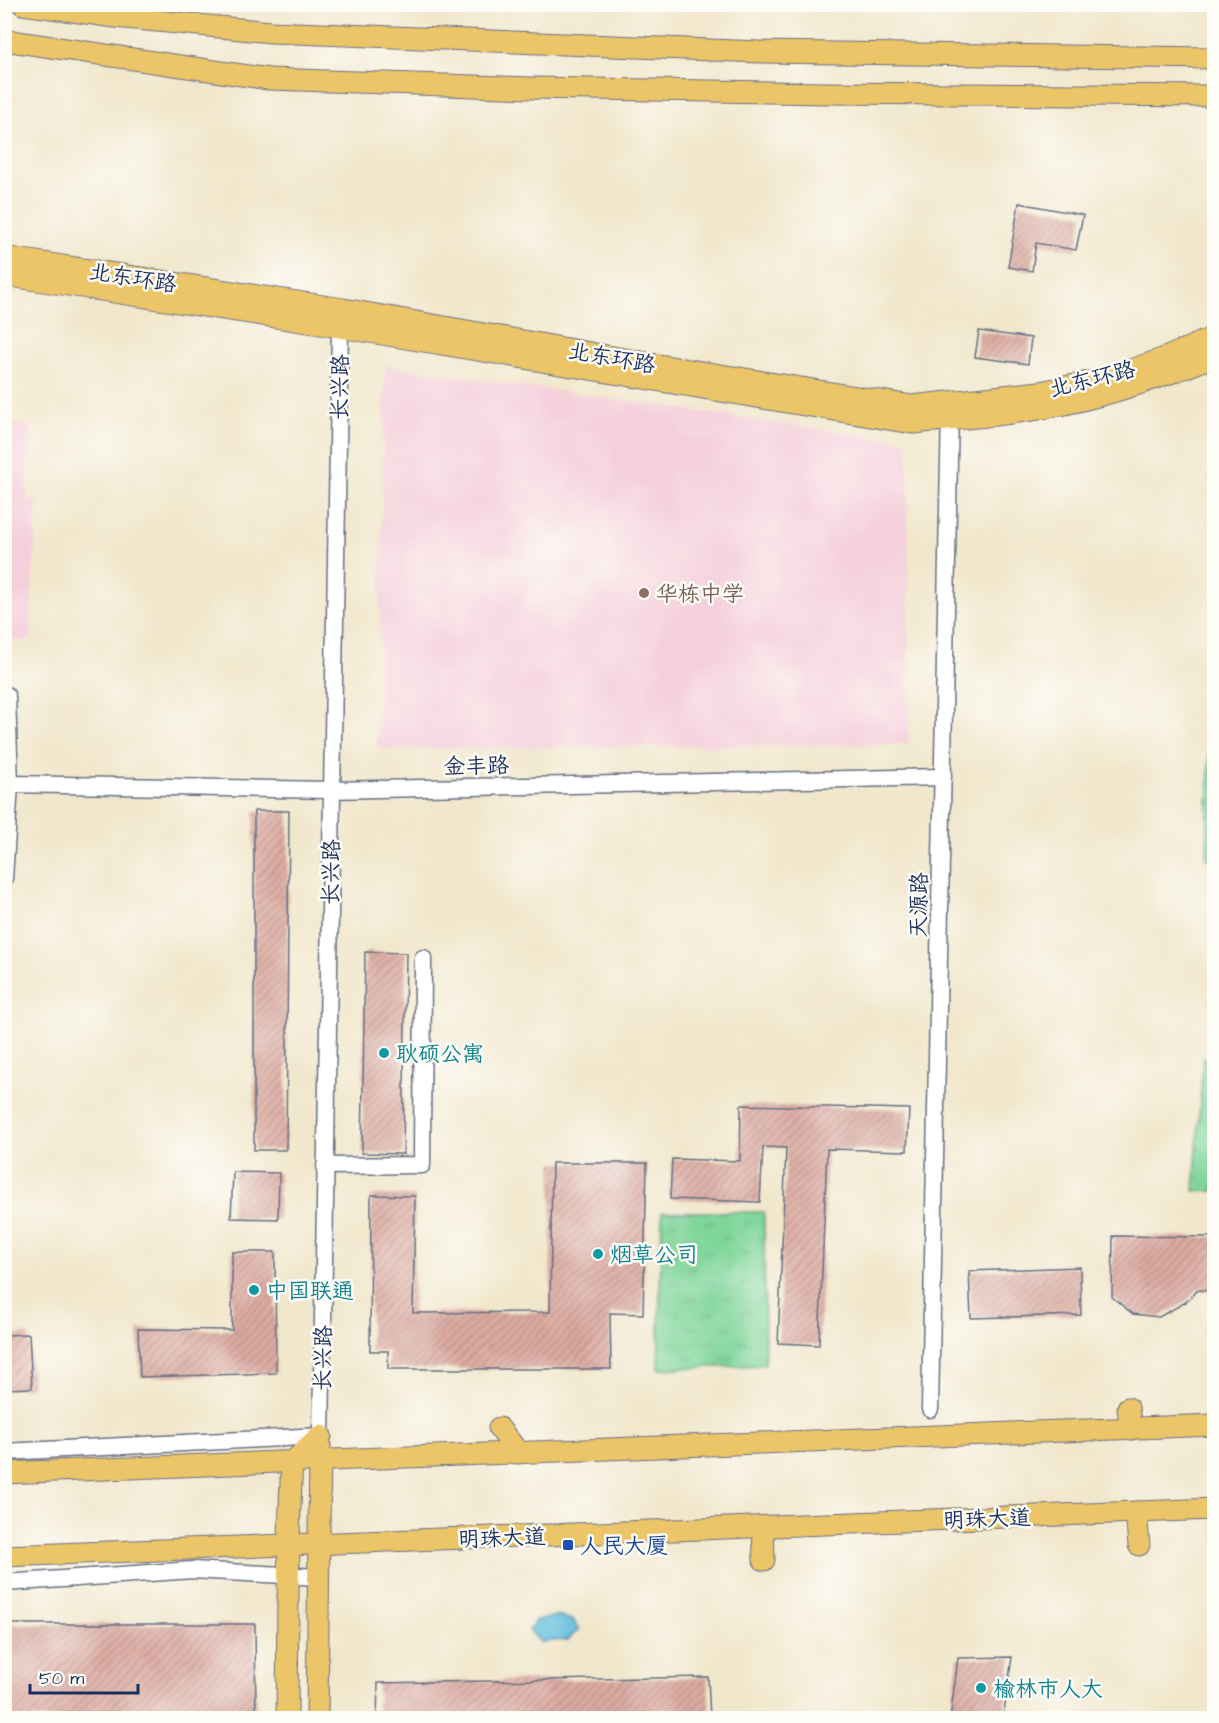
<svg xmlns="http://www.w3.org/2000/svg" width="1219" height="1723" viewBox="0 0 1219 1723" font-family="'Architects Daughter','LXGW WenKai TC',sans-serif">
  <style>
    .built { fill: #f5cfdb }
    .grass { fill: url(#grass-tufts); stroke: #4d827c; stroke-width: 1.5 }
    .water { fill: #5ebddc; stroke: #3c769d; stroke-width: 1.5 }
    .building { fill: url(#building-hatch) }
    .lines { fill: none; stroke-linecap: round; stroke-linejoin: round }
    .minor-casing { stroke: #666f84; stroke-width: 19 }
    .major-casing { stroke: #666f84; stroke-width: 23 }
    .minor { stroke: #fff; stroke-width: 16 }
    .major { stroke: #edc569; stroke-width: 21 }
    .education-dot { fill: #8d6e63; stroke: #fdfcf7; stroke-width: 2 }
    .culture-dot { fill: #0f9aa8; stroke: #fdfcf7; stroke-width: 2 }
    .transit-dot { fill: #1a4fb4; stroke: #fdfcf7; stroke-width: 2 }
    .labels { text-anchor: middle; stroke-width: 5; stroke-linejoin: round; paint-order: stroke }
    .street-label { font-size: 22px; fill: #1b2f5e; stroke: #fdfcf7 }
    .education-label { font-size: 22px; fill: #785e54; stroke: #fdfcf7; text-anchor: start }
    .culture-label { font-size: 22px; fill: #0d838f; stroke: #fdfcf7; text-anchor: start }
    .transit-label { font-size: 22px; fill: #164399; stroke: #fdfcf7; text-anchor: start }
  </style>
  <defs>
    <pattern id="grass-tufts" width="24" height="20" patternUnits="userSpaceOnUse" patternTransform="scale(1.5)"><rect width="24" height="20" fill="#7fd69a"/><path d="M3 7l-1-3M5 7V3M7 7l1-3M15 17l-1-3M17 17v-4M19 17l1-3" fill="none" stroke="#6db887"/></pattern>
    <pattern id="building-hatch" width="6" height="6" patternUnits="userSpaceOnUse" patternTransform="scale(1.5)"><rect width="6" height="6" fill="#ddaba1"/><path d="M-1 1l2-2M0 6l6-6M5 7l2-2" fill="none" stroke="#b28c86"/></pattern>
  </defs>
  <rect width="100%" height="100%" fill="#fdfcf7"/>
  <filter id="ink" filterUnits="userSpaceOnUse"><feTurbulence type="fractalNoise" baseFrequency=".0167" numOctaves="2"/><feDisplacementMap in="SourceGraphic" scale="12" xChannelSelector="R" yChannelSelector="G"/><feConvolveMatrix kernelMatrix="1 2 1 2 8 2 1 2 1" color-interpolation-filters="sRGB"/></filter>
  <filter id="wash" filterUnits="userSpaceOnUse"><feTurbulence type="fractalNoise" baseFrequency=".008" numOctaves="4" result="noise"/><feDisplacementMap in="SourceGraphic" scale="24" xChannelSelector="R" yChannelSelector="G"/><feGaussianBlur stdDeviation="1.35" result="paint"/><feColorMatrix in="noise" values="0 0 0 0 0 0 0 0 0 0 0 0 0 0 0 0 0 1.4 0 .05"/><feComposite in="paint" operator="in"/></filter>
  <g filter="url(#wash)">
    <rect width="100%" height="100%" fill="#f1e7cc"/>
    <!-- built -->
    <g class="built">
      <path d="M 385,366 L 908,442 L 909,744 L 377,749 Z"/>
      <path d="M 5,424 L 29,425 L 27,500 L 37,500 L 30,641 L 5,639 Z"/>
    </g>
    <!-- grass -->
    <g class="grass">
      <path d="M 1210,723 L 1214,723 L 1214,859 L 1207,859 Z"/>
      <path d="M 1203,1058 L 1214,1058 L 1214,1191 L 1194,1191 Z"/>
      <path d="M 662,1212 L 764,1212 L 765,1365 L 658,1369 Z"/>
    </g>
    <!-- water -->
    <path class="water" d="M 556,1616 L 573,1620 L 579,1629 L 568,1640 L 540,1642 L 529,1630 L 536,1620 Z"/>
    <g id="blocks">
      <!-- building -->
      <g class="building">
        <path d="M 1019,203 L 1083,215 L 1076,250 L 1036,243 L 1032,271 L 1008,267 Z"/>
        <path d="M 979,331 L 1031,338 L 1028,364 L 975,357 Z"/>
        <path d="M 254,811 L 289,811 L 286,1150 L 254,1150 Z"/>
        <path d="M 365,952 L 406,953 L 403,1154 L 362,1153 Z"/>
        <path d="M 741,1105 L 909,1109 L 907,1151 L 827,1149 L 819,1345 L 778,1343 L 786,1148 L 763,1147 L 760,1202 L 670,1199 L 672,1159 L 740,1161 Z"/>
        <path d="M 552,1163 L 647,1163 L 643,1314 L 610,1313 L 611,1369 L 388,1369 L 388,1351 L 370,1351 L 371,1195 L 415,1196 L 413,1313 L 550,1312 Z"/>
        <path d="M 233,1172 L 279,1173 L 278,1219 L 231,1218 Z"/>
        <path d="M 1113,1236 L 1215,1237 L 1215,1291 L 1197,1290 L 1186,1302 L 1159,1317 L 1133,1314 L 1112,1297 Z"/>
        <path d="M 232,1252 L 275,1252 L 276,1373 L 140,1377 L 138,1329 L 232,1330 Z"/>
        <path d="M 1080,1267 L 1081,1315 L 971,1318 L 969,1271 Z"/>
        <path d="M 29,1334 L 32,1388 L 4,1389 L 4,1335 Z"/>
        <path d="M 4,1624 L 255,1624 L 256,1719 L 4,1719 Z"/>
        <path d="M 1012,1657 L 1003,1719 L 950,1719 L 958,1658 Z"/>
        <path d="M 708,1677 L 710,1719 L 377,1719 L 378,1683 Z"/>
      </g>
    </g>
  </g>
  <g filter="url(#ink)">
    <use href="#blocks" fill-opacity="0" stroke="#666f84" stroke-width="1.5"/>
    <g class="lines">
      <!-- minor casing -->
      <g class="minor-casing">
        <g id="minor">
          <path d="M 4,693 L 7,696 L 10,784 L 4,879"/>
          <path d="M 10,784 L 331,790 L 943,777"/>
          <path d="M 325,1166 L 422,1165 L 423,958"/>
          <path d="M 930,1409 L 950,409"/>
          <path d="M 4,1452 L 321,1436 L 340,327 L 342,317"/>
          <path d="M 4,1583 L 193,1570 L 318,1577"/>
        </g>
      </g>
      <!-- major casing -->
      <g class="major-casing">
        <g id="major">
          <path d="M 23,4 L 115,17 L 271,32 L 760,52 L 1214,58"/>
          <path d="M 4,40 L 269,79 L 532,88 L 824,93 L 1214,96"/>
          <path d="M 4,257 L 343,309 L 652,364 L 912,406 L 1040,392 L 1108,378 L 1165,358 L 1214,337"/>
          <path d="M 4,275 L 340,327 L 912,423 C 956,419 1001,416 1044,408 C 1102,398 1160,378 1214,356"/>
          <path d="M 1128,1408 L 1131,1429"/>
          <path d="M 499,1428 L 519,1453"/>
          <path d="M 4,1473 L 1214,1425"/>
          <path d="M 1136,1512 L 1139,1545"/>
          <path d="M 763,1527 L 764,1560"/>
          <path d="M 4,1556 L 1214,1509"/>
          <path d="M 287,1718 C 288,1633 287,1547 292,1462 L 321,1436"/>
          <path d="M 317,1718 L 320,1446"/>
        </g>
      </g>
      <!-- minor -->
      <use href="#minor" class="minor"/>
      <!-- major -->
      <use href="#major" class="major"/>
    </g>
  </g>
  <!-- markers -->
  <circle class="education-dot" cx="644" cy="593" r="6"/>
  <g class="culture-dot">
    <circle cx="384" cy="1053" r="6"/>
    <circle cx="598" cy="1254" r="6"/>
    <circle cx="254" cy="1290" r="6"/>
    <circle cx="981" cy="1688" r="6"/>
  </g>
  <rect class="transit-dot" x="562" y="1539" width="12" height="12" rx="3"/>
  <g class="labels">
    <!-- street labels -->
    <g class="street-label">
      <text transform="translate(133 277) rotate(9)" y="8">北东环路</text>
      <text transform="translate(612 357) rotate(10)" y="8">北东环路</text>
      <text transform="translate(1092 378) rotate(-14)" y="8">北东环路</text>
      <text transform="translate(339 387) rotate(-89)" y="8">长兴路</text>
      <text transform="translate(476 765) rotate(-1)" y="8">金丰路</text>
      <text transform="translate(330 872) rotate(-89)" y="8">长兴路</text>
      <text transform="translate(918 905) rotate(-89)" y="8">天源路</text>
      <text transform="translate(322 1358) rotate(-89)" y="8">长兴路</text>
      <text transform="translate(987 1518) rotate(-2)" y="8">明珠大道</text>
      <text transform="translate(502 1537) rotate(-2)" y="8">明珠大道</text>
    </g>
    <!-- education labels -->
    <g class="education-label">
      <text x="656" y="601">华栋中学</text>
    </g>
    <!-- culture labels -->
    <g class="culture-label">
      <text x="396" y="1061">耿硕公寓</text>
      <text x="610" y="1262">烟草公司</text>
      <text x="266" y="1298">中国联通</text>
      <text x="993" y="1696">榆林市人大</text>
    </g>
    <!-- transit labels -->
    <g class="transit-label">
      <text x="580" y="1553">人民大厦</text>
    </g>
  </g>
  <!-- margin -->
  <rect width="1219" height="1723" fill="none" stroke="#fdfcf7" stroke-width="24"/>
  <!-- scale -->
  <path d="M30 1684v9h108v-9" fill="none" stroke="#1b2f5e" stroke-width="3"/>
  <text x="39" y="1684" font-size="18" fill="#1b2f5e" stroke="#fdfcf7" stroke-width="4.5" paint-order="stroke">50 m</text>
</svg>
